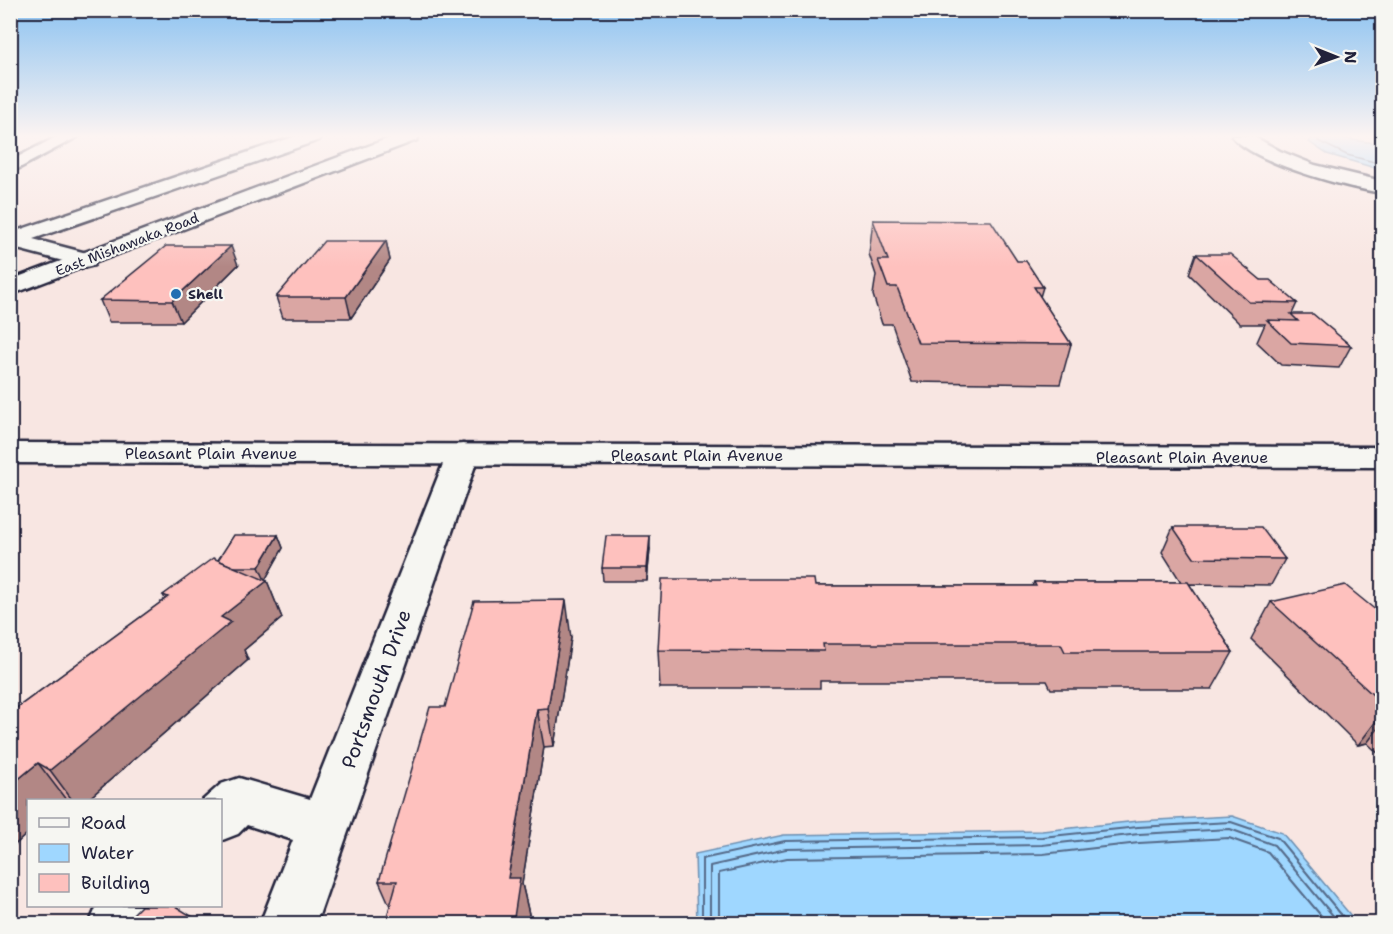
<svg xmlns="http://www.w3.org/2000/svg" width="1393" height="934" viewBox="0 0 1393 934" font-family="'Shantell Sans',sans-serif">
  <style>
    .water { fill: #9fd7ff; stroke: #6d8fb1; stroke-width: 1.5 }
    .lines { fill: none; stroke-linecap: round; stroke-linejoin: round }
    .shore-far1 { stroke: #546a89; stroke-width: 1.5 }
    .shore { stroke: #546a89; stroke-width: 2 }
    .minor-casing { stroke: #22223b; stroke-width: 5 }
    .tertiary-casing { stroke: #22223b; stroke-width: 5 }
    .secondary-casing { stroke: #22223b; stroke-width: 5 }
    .minor { fill: #f6f6f2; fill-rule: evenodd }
    .tertiary { fill: #f6f6f2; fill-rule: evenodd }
    .secondary { fill: #f6f6f2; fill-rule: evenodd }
    .wall { fill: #daa6a3; stroke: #22223b; stroke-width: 1.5 }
    .shaded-wall { fill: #b28785; stroke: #22223b; stroke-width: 1.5 }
    .building { fill: #fec1be; stroke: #22223b; stroke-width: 1.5 }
    .poi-dot { fill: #1f6fb2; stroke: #f6f6f2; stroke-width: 2 }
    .labels { text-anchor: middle; stroke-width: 4.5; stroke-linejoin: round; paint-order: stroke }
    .far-street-label { font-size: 14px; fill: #22223b; stroke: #f6f6f2 }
    .far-poi-label { font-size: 14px; font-weight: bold; fill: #22223b; stroke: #f6f6f2; text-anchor: start }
    .street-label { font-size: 16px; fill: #22223b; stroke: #f6f6f2 }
    .near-street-label { font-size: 20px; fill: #22223b; stroke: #f6f6f2 }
  </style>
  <rect width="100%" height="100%" fill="#f8e6e2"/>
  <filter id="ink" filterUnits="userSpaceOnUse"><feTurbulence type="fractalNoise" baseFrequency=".0167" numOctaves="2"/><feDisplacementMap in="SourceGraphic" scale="12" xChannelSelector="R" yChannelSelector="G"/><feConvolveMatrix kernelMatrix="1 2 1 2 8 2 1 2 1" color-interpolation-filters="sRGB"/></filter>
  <g filter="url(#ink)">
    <!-- water -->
    <g class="water">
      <path d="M 1332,137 L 1382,144 L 1382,170 L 1327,154 L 1309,142 L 1311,139 Z"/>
      <path d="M 1232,816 L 1282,833 L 1357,923 L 697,923 L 695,854 L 784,835 L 1042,831 L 1138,821 Z"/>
    </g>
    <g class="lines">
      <!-- shore-far1 -->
      <path class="shore-far1" d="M 1317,136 L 1318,141 L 1347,155 L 1382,164"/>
      <!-- shore -->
      <g class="shore">
        <path d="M 702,924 L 702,859 L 785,841 L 1042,837 L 1138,827 L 1231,822 L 1278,838 L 1349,924"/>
        <path d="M 710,924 L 710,866 L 786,849 L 1042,845 L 1139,834 L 1230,829 L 1274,845 L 1340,924"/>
        <path d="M 719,924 L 719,873 L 787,858 L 1043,854 L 1139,843 L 1229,838 L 1268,852 L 1328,924"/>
      </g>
      <!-- minor casing -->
      <g class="minor-casing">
        <g id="minor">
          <path d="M 58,136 L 79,136 L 10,173 L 10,161 Z"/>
          <path d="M 296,136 L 321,136 L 319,140 L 33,239 L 94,255 L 97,260 L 94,265 L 86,267 L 10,247 L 10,233 Z"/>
          <path d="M 1232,136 L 1253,136 L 1280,151 L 1315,165 L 1382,181 L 1382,193 C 1348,188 1253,163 1232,136 Z"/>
          <path d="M 463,444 L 474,447 L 479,454 L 316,924 L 260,924 L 293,840 L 247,825 L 238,834 L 220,841 L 220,800 L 203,800 L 221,784 L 239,778 L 310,799 L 447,454 L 452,447 Z"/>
          <path d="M 97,906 L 162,906 L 155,924 L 89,924 Z"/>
        </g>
      </g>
      <!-- tertiary casing -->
      <g class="tertiary-casing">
        <path id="tertiary" d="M 10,443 L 1382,447 L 1382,467 L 10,463 Z"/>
      </g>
      <!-- secondary casing -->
      <g class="secondary-casing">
        <path id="secondary" d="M 395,136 L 419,136 L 417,140 L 10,295 L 10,280 Z"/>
      </g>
      <!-- minor -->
      <use href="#minor" class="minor"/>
      <!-- tertiary -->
      <use href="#tertiary" class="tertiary"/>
      <!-- secondary -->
      <use href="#secondary" class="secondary"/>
    </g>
    <!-- wall -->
    <g class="wall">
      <path d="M 873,220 L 1043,287 L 1040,297 L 1071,344 L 1060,384 L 912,382 L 892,324 L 882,324 L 873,295 L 876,275 L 869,254 Z"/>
      <path d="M 386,241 L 390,260 L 351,318 L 283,318 L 276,297 Z"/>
      <path d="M 1196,254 L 1261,280 L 1297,303 L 1292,314 L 1351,346 L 1339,368 L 1281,365 L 1257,342 L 1265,324 L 1240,324 L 1189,274 Z"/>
      <path d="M 238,265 L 181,322 L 109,322 L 100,300 Z"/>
      <path d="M 1173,527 L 1285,559 L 1271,585 L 1189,584 L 1233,652 L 1212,689 L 1051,689 L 1047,681 L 820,681 L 820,688 L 660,688 L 658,650 L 815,586 L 1032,586 L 1034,582 L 1181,582 L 1162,552 Z"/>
      <path d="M 278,535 L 283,548 L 265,580 L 267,581 L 282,618 L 244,650 L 248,660 L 86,801 L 28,801 L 28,833 L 10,849 L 10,713 L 165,599 L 163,595 L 218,560 Z"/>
      <path d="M 650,549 L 647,581 L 603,581 L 602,568 Z"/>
      <path d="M 1271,602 L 1383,616 L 1383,758 L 1367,743 L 1358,745 L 1251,639 Z"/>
      <path d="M 571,638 L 554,746 L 544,747 L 522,884 L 529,914 L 527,924 L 385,924 L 390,906 L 379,881 Z"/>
    </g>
    <!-- shaded-wall -->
    <g class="shaded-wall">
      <path d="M 386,241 L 390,260 L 351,318 L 346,297 Z"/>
      <path d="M 231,246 L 238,265 L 181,322 L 172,301 Z"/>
      <path d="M 278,535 L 283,548 L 265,580 L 259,567 Z"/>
      <path d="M 650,536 L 650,549 L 647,581 L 647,568 Z"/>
      <path d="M 267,581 L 282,618 L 244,650 L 248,660 L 86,801 L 73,801 L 50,770 L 221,617 Z"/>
      <path d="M 566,600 L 571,638 L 554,746 L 548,708 Z"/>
      <path d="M 537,709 L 544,747 L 522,884 L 529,914 L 527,924 L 513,924 L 508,878 Z"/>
      <path d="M 1383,712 L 1383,722 L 1367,743 L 1358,745 Z"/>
      <path d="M 38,763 L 67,801 L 28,801 L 28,833 L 10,849 L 10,786 Z"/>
    </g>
    <!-- building -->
    <g class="building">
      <path d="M 873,220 L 991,221 L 1017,261 L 1026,261 L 1043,287 L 1034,287 L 1071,344 L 918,343 L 897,287 L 888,287 L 878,260 L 888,260 Z"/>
      <path d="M 324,241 L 386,241 L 346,297 L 276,297 Z"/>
      <path d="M 166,246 L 231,246 L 172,301 L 100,300 Z"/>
      <path d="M 1196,254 L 1230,254 L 1261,280 L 1270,280 L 1297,303 L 1249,302 Z"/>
      <path d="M 1291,314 L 1313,314 L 1351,346 L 1291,343 L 1267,320 L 1298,321 Z"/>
      <path d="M 1173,527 L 1261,527 L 1285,559 L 1194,558 Z"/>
      <path d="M 234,535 L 278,535 L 259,567 L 234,567 L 218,560 Z"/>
      <path d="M 606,536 L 650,536 L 647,568 L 602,568 Z"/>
      <path d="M 213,558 L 267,581 L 221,617 L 231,622 L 50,770 L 38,763 L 10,786 L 10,713 L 168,597 L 163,595 Z"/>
      <path d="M 662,579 L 814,579 L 815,586 L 1036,586 L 1034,582 L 1188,582 L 1233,652 L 1065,652 L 1061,644 L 823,644 L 824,651 L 658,650 Z"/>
      <path d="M 1345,585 L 1383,616 L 1383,704 L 1271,602 Z"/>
      <path d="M 566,600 L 548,708 L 537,709 L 508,878 L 520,878 L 513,924 L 385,924 L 397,881 L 379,881 L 430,707 L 445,707 L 474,601 Z"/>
      <path d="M 141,906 L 175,906 L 201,922 L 199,924 L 123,924 Z"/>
    </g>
  </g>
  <!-- sky -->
  <linearGradient id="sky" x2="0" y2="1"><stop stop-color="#8bc2f1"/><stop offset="0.51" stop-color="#fcf4f2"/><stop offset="1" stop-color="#fcf4f2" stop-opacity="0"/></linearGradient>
  <rect width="1393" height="267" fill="url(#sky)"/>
  <!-- markers -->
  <circle class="poi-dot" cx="176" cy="294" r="6"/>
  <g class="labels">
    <!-- far-street labels -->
    <g class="far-street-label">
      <text transform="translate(127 244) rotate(-21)" y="5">East Mishawaka Road</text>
    </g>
    <!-- far-poi labels -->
    <g class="far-poi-label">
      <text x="188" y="299">Shell</text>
    </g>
    <!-- street labels -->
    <g class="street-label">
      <text x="211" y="459">Pleasant Plain Avenue</text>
      <text x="697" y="461">Pleasant Plain Avenue</text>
      <text x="1182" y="463">Pleasant Plain Avenue</text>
    </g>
    <!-- near-street labels -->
    <g class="near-street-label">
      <text transform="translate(376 689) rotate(-70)" y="7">Portsmouth Drive</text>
    </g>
  </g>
  <!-- margin -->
  <rect width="1393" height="934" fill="none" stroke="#f6f6f2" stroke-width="36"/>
  <rect x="18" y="18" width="1357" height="898" fill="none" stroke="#22223b" stroke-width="2" filter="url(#ink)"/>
  <!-- legend -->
  <rect x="27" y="799" width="195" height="108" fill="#f6f6f2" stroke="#a1a1a9" stroke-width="1.5"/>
  <rect x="39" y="818" width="30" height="9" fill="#f6f6f2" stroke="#a1a1a9" stroke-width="1.5"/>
  <text x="81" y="829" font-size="18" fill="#22223b">Road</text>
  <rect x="39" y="844" width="30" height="18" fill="#9fd7ff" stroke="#a1a1a9" stroke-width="1.5"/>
  <text x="81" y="859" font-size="18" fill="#22223b">Water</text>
  <rect x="39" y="874" width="30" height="18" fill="#fec1be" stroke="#a1a1a9" stroke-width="1.5"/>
  <text x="81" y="889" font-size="18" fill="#22223b">Building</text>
  <!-- north arrow -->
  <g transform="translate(1336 57) rotate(91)" stroke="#f6f6f2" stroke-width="4.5" paint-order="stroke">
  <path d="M0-4.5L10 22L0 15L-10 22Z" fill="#22223b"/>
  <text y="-9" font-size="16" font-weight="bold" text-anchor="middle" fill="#22223b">N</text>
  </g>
</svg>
